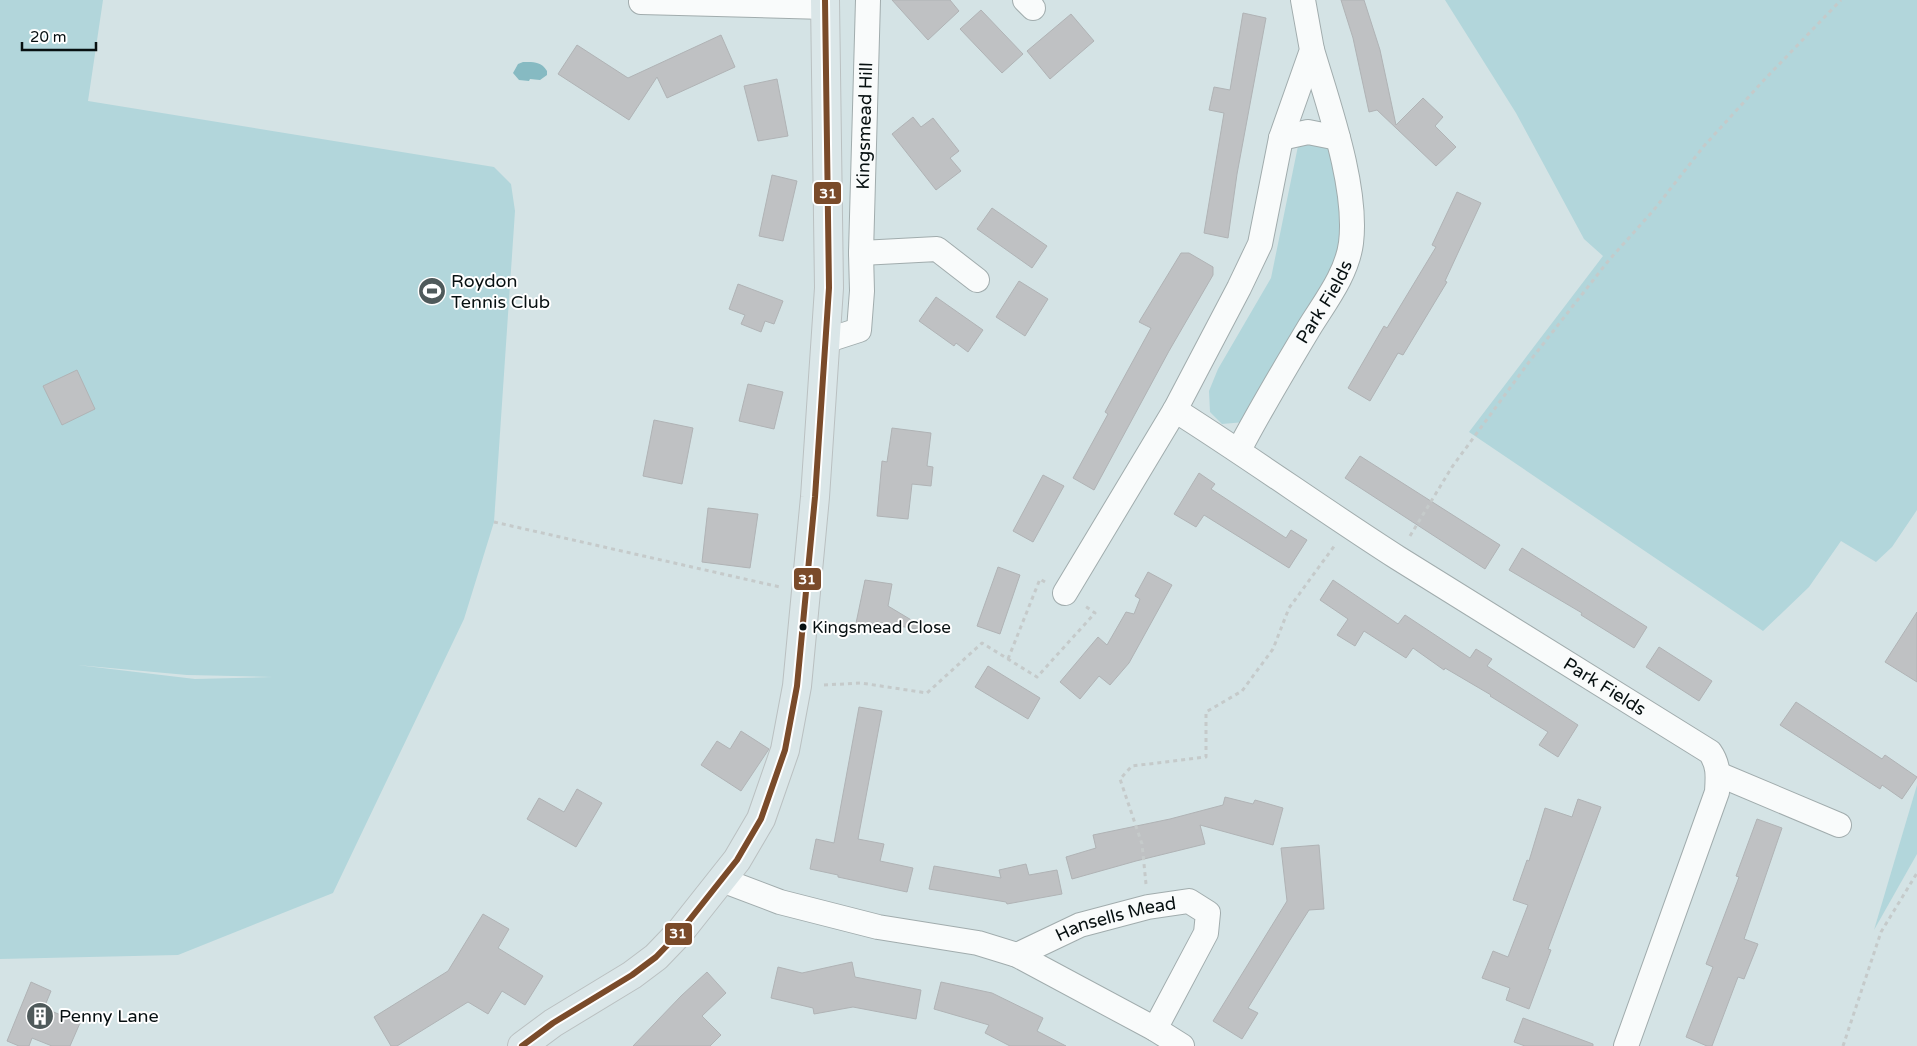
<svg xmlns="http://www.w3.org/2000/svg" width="1917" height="1046" viewBox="0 0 1917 1046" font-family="'Varela Round',sans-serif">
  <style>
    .green { fill: #b2d6db; fill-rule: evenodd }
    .water { fill: #86bac2 }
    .building { fill: #bfc1c3; stroke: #b0b3b5 }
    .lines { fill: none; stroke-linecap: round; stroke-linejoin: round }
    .minor-casing { stroke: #a1acad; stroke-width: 26 }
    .major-casing { stroke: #bac0c1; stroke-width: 30 }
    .path { stroke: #c5caca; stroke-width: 3; stroke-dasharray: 4 4; stroke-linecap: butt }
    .minor { stroke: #f9fbfb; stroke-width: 24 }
    .major { stroke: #dae6e8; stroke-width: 28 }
    .bus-1-casing { stroke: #fff; stroke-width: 10 }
    .bus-1 { stroke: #7a4b2a; stroke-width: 6 }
    .bus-dot { fill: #071011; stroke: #fff; stroke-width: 2 }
    .labels { text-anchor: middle; stroke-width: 4; stroke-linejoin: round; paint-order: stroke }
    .bus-label { font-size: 17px; fill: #071011; stroke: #fff; text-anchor: start }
    .street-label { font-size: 18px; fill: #071011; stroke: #fff }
    .poi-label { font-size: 18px; fill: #071011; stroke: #fff; text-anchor: start }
    .line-badge { stroke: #fff; stroke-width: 2 }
    .badge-label { font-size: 14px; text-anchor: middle; font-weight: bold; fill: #fff }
  </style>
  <rect width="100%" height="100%" fill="#d4e3e5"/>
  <!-- green -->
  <g class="green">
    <path d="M 0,0 L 103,0 L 88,101 L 494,167 L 511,184 L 515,211 L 494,522 L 464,619 L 333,893 L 178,955 L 0,959 ZM 77,665 L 187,675 L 273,677 L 195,679 Z"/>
    <path d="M 1445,0 L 1917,0 L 1917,510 L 1892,547 L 1876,562 L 1841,541 L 1809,587 L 1763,631 L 1469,432 L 1603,256 L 1584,239 L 1516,113 Z"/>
    <path d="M 1308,144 L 1328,144 L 1351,244 L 1245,422 L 1222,424 L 1210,412 L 1209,391 L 1218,369 L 1271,278 L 1298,146 Z"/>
    <path d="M 1917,785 L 1917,854 L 1874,930 Z"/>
  </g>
  <!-- water -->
  <path class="water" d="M 523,62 C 533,62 541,61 547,71 L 547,75 L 540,80 L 530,79 L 529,81 L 519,80 L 513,73 L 518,64 Z"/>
  <!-- building -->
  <g class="building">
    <path d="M 892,0 L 950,0 L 959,11 L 928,40 Z"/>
    <path d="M 1341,0 L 1364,0 L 1380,50 L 1396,125 L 1423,98 L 1443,117 L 1435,126 L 1456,147 L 1436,166 L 1377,110 L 1369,112 L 1353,38 Z"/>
    <path d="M 981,10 L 1023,54 L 1002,73 L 960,29 Z"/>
    <path d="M 1243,13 L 1266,18 L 1237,174 L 1228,238 L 1204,233 L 1224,113 L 1209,110 L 1214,87 L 1230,90 Z"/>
    <path d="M 1071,14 L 1094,41 L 1050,79 L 1027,51 Z"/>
    <path d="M 721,35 L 735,67 L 667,98 L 657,77 L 629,120 L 558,74 L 577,45 L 628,78 Z"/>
    <path d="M 777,79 L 788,136 L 758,141 L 744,86 Z"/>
    <path d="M 913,117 L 921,127 L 933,118 L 959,151 L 950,158 L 961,171 L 936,190 L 892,134 Z"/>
    <path d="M 772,175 L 797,181 L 783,241 L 759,236 Z"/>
    <path d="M 1457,192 L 1481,203 L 1445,281 L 1447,282 L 1403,355 L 1398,353 L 1370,401 L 1348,388 L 1384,326 L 1387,328 L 1436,247 L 1432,245 Z"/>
    <path d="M 992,208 L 1047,246 L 1032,268 L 977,229 Z"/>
    <path d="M 1181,253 L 1189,253 L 1213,267 L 1213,275 L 1169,351 L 1094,490 L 1073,478 L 1108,414 L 1105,412 L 1151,328 L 1139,322 Z"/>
    <path d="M 1019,281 L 1048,299 L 1025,336 L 996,317 Z"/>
    <path d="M 738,284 L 783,301 L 774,324 L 765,321 L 761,332 L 741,324 L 745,315 L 729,309 Z"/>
    <path d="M 936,297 L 983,330 L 968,352 L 956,343 L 954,346 L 919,321 Z"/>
    <path d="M 77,370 L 95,409 L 62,425 L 43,386 Z"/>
    <path d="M 748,384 L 783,392 L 774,429 L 739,421 Z"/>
    <path d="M 654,420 L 693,428 L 682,484 L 643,476 Z"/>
    <path d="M 892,428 L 931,433 L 927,466 L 933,467 L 931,486 L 912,484 L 908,519 L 877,516 L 882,461 L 887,462 Z"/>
    <path d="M 1360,456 L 1500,545 L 1485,569 L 1345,478 Z"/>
    <path d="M 1199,473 L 1215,484 L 1211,489 L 1286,538 L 1291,530 L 1307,540 L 1289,568 L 1204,515 L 1196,527 L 1174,514 Z"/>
    <path d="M 1043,475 L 1064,486 L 1033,542 L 1013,531 Z"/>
    <path d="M 708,508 L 758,514 L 750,568 L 702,562 Z"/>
    <path d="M 1522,548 L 1647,627 L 1634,648 L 1581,615 L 1582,613 L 1509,570 Z"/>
    <path d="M 998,567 L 1020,575 L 1000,634 L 977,626 Z"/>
    <path d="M 1148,572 L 1172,585 L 1129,663 L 1110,685 L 1099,676 L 1080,699 L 1060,682 L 1098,637 L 1107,645 L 1126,612 L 1134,614 L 1140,599 L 1135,596 Z"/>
    <path d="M 865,580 L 892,584 L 888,606 L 928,630 L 928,631 L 876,622 L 875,631 L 855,628 Z"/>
    <path d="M 1333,580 L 1398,624 L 1405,615 L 1470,658 L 1476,649 L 1492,659 L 1487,666 L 1578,725 L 1558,757 L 1539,745 L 1548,732 L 1490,696 L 1491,695 L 1445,668 L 1444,670 L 1413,648 L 1406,658 L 1364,631 L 1355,646 L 1337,635 L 1348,619 L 1320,600 Z"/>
    <path d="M 1917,612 L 1917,682 L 1885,662 Z"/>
    <path d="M 1659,647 L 1712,681 L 1699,701 L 1646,667 Z"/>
    <path d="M 988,666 L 1040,698 L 1028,719 L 975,687 Z"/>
    <path d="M 1796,702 L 1882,759 L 1885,755 L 1917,777 L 1902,799 L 1882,785 L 1880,789 L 1780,725 Z"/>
    <path d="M 859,707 L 882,711 L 858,839 L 884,844 L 880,861 L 913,868 L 907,892 L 838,877 L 838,875 L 810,869 L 816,839 L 834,843 Z"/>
    <path d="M 741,731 L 769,749 L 741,791 L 701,765 L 717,741 L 730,749 Z"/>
    <path d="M 577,789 L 602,803 L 576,847 L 527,819 L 539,798 L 564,812 Z"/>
    <path d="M 1225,797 L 1253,804 L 1255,800 L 1283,808 L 1273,845 L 1200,825 L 1205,844 L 1136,861 L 1072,879 L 1066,857 L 1096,848 L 1093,835 L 1170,819 L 1223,805 Z"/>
    <path d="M 1578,799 L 1601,807 L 1548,949 L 1551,950 L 1529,1009 L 1506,1000 L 1510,988 L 1482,978 L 1493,951 L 1508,957 L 1528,905 L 1513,900 L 1527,860 L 1529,861 L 1545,808 L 1572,817 Z"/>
    <path d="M 1757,819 L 1782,828 L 1744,939 L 1758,944 L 1744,979 L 1738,977 L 1712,1046 L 1707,1046 L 1686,1037 L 1713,967 L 1706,964 L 1739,877 L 1736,876 Z"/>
    <path d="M 1319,845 L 1324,909 L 1309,910 L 1290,940 L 1248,1008 L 1258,1013 L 1242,1039 L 1213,1021 L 1287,901 L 1281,848 Z"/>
    <path d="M 1026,864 L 1029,875 L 1057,870 L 1062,894 L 1007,904 L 1006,902 L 929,889 L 934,866 L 1001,878 L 999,870 Z"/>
    <path d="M 483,914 L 509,929 L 498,948 L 543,976 L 525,1005 L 502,991 L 488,1014 L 468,1002 L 397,1046 L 391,1046 L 374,1017 L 448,971 Z"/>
    <path d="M 852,962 L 855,977 L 921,990 L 916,1019 L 853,1007 L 814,1014 L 813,1008 L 771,998 L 778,967 L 802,973 Z"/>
    <path d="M 707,972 L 726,993 L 702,1016 L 721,1035 L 710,1046 L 633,1046 L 681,996 Z"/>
    <path d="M 31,982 L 51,991 L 44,1008 L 80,1023 L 70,1046 L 52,1046 L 32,1038 L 29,1046 L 19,1046 L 7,1041 Z"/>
    <path d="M 941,982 L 992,993 L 1043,1018 L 1037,1031 L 1066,1046 L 1010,1046 L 985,1033 L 989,1025 L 934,1009 Z"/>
    <path d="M 1523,1018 L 1593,1044 L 1593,1046 L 1525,1046 L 1514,1042 Z"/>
  </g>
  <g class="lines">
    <!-- minor casing -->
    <g class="minor-casing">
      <g id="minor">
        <path d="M 1025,0 L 1033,8"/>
        <path d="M 641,2 L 825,7"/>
        <path d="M 1281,138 L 1308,132 L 1338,138"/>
        <path d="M 861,253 L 937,249 L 977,280"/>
        <path id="s1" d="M 825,341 L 859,330 L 862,291 L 861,253 L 868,0"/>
        <path id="s2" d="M 1175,410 C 1251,458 1323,510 1398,558 L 1710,752 C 1719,765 1718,776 1717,792 L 1626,1046"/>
        <path id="s3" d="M 1239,450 C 1261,408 1285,368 1309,328 C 1325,302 1347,274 1351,243 C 1358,187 1328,104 1312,50"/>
        <path d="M 1065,593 L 1175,410 L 1239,288 L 1260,244 L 1281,138 L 1312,50 L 1303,0"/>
        <path d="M 1718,774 L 1839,825"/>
        <path d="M 722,880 L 780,902 L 878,927 L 978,943 L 1017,955 L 1155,1029 L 1182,1046"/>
        <path id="s4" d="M 1017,955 L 1080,925 L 1148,907 L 1189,901 L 1208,913 L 1206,933 L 1155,1029"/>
      </g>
    </g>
    <!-- major casing -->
    <g class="major-casing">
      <path id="major" d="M 522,1046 L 553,1023 L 632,975 L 656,957 L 680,932 L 737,860 L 761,819 L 785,750 L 797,686 L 815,497 L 829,288 L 825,0"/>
    </g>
    <!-- path -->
    <g class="path">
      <path d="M 494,522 L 780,587"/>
      <path d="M 1410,536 L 1452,467 L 1529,362 L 1609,260 L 1653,211 L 1704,146 L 1764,80 L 1841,0"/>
      <path d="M 1008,659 L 1040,579 L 1045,582"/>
      <path d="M 824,685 L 861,683 L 927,693 L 982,643 L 1037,677 L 1095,613 L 1085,606"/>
      <path d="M 1146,884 L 1142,844 L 1120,779 L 1132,766 L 1206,757 L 1206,712 L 1242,691 L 1273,649 L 1289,608 L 1335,545"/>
      <path d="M 1843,1046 L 1881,932 L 1917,873"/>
    </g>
    <!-- minor -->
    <use href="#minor" class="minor"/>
    <!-- major -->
    <use href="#major" class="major"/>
    <!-- bus-1 casing -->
    <g class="bus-1-casing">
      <path id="bus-1" d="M 522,1046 L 553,1023 L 632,975 L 656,957 L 680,932 L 737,860 L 761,819 L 785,750 L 797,686 L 815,497 L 829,288 L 825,0"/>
    </g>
    <!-- bus-1 -->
    <use href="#bus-1" class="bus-1"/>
  </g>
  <!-- icons -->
  <defs>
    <g id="stadium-disc" transform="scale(1.4375)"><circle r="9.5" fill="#4f5a5b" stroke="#fff"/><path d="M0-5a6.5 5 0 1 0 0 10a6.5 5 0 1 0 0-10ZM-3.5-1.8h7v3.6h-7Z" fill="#fff"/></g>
    <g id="building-disc" transform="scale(1.4375)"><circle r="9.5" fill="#4f5a5b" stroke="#fff"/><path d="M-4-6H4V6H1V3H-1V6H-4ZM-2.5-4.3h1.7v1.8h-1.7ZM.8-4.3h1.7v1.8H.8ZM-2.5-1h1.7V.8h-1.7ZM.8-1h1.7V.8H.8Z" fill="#fff"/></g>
  </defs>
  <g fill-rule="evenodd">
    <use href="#stadium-disc" x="432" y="291"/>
    <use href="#building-disc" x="40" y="1016"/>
  </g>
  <!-- markers -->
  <circle class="bus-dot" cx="803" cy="627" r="4.5"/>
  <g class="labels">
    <!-- bus labels -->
    <g class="bus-label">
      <text x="812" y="633">Kingsmead Close</text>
    </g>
    <!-- street labels -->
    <g class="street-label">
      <text dy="6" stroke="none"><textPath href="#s1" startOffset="240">Kingsmead Hill</textPath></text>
      <text dy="6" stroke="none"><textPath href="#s3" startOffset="171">Park Fields</textPath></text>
      <text dy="6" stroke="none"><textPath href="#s2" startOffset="511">Park Fields</textPath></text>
      <text dy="6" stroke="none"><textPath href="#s4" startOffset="106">Hansells Mead</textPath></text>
    </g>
    <!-- poi labels -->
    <g class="poi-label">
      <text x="451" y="287">Roydon<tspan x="451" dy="21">Tennis Club</tspan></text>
      <text x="59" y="1022">Penny Lane</text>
    </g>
  </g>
  <g class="line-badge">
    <rect x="813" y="181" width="29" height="24" rx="5" fill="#7a4b2a"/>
    <rect x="793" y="567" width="29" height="24" rx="5" fill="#7a4b2a"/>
    <rect x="664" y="922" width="29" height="24" rx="5" fill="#7a4b2a"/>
  </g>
  <g class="badge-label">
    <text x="828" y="198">31</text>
    <text x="807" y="584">31</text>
    <text x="678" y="938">31</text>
  </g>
  <!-- scale -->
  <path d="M22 42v8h74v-8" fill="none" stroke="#071011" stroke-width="2.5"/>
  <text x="30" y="42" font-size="15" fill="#071011" stroke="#ffffff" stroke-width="4" paint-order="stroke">20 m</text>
</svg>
